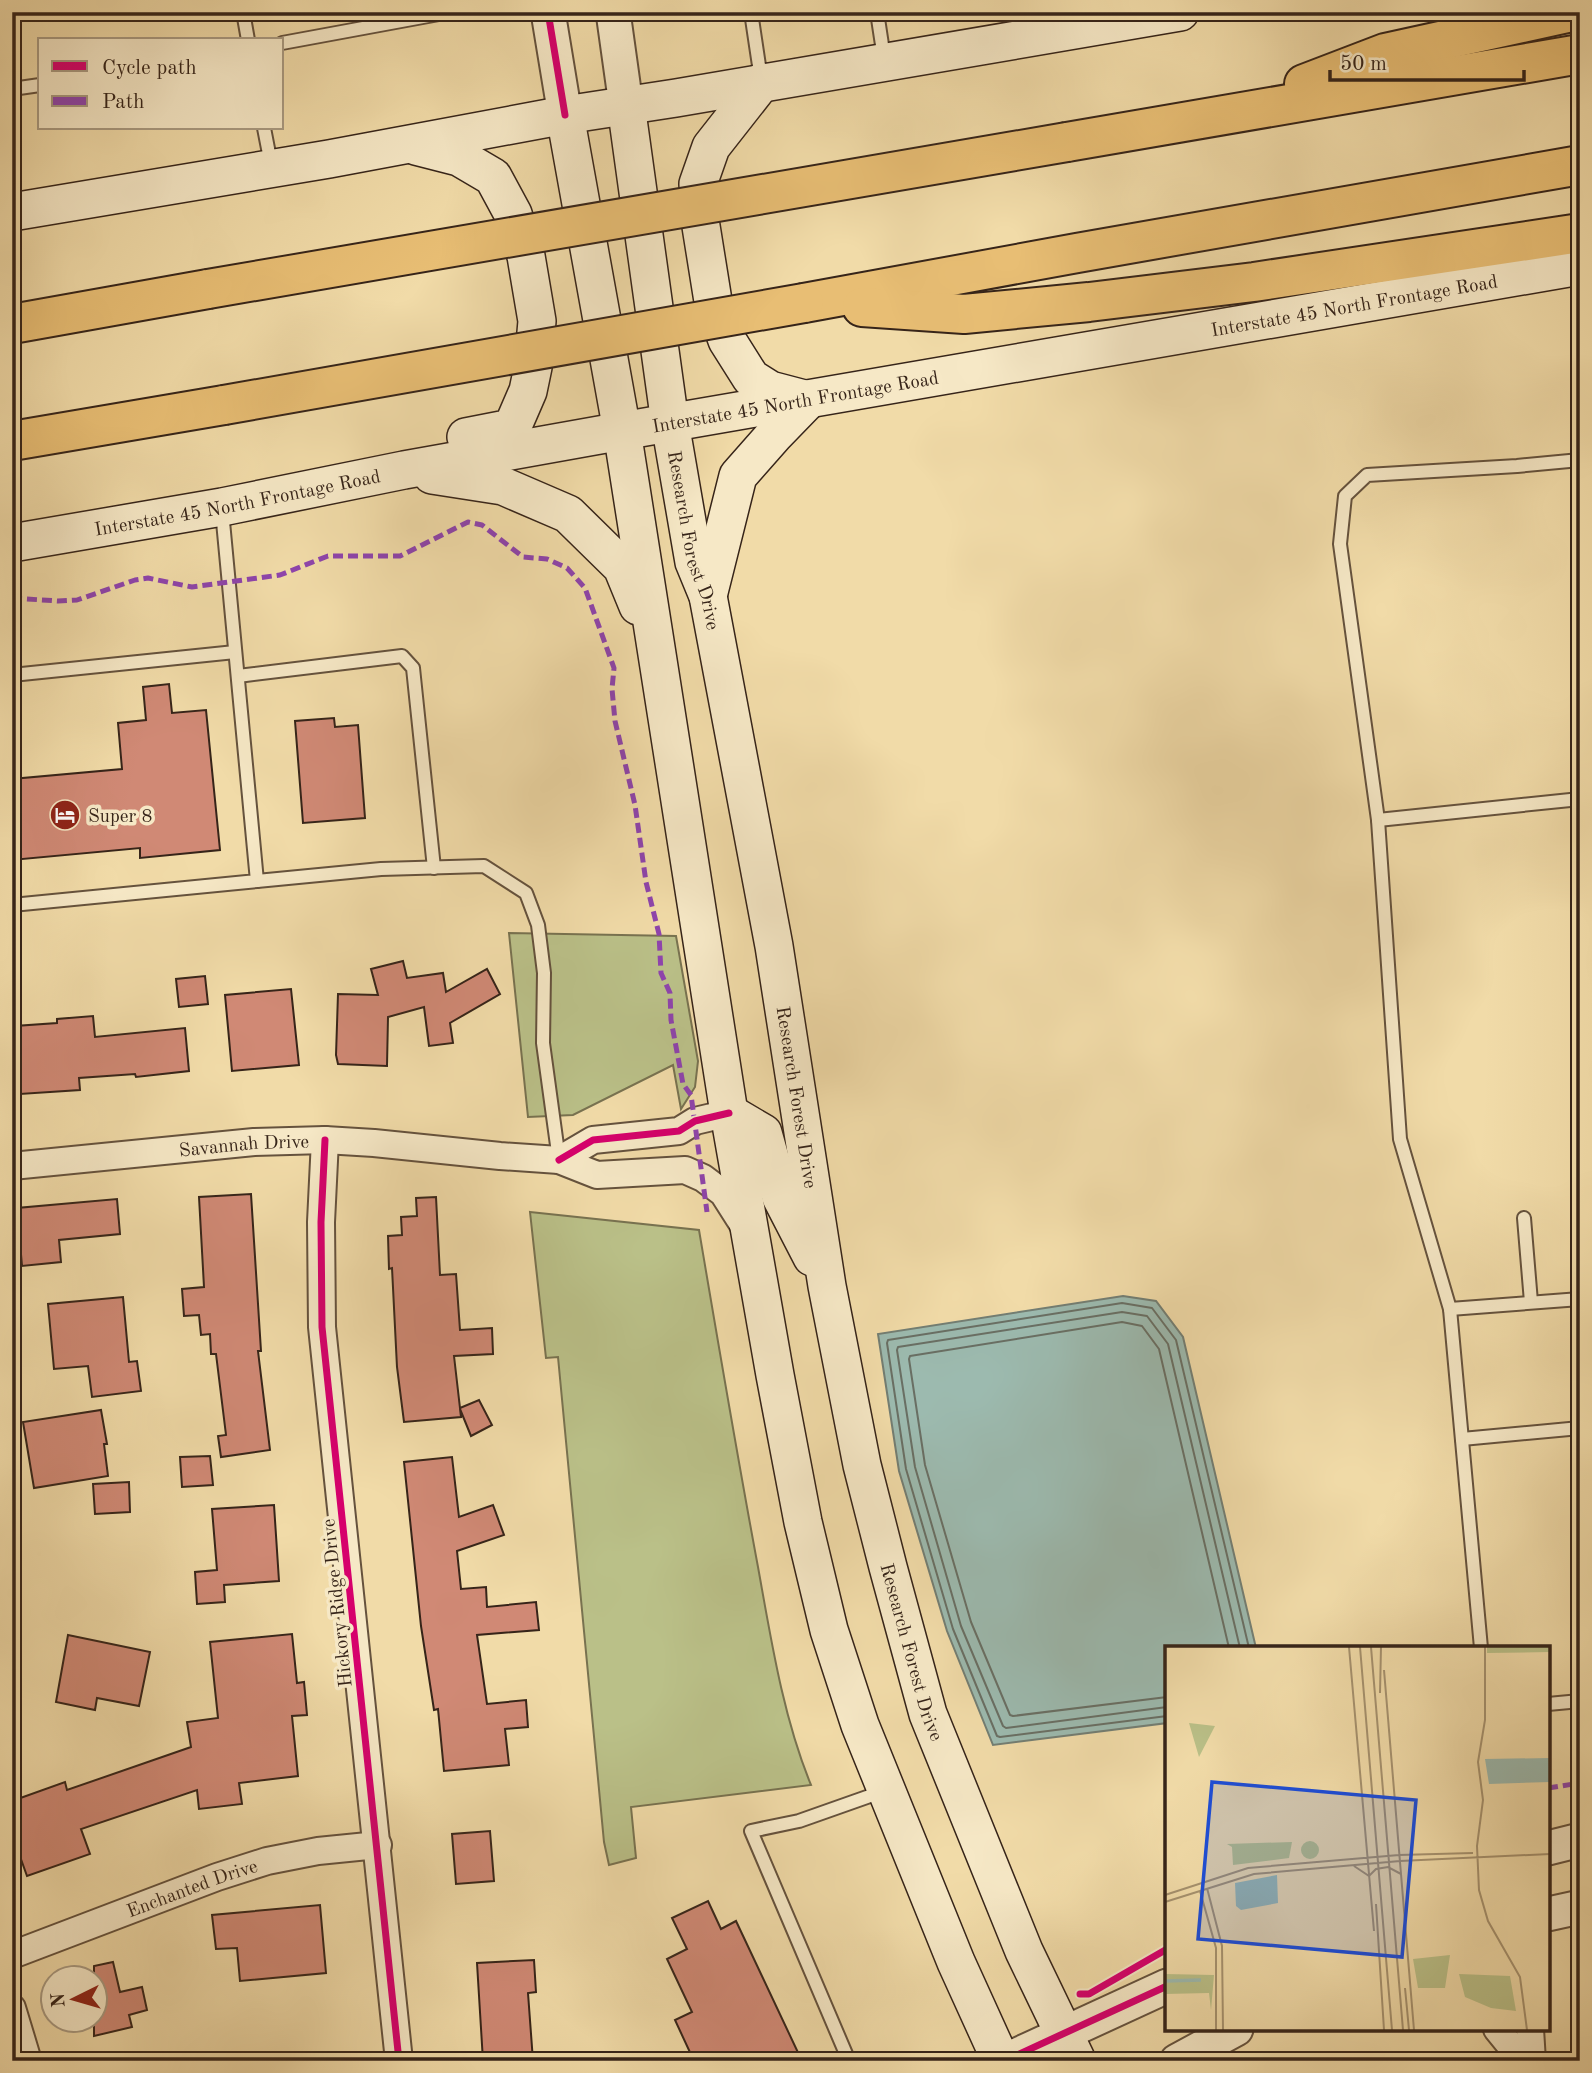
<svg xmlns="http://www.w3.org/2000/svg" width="1592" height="2073" viewBox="0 0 1592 2073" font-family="'Old Standard TT',serif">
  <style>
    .green { fill: #bac088; stroke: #787250; stroke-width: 2 }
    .water { fill: #9cbaaf; stroke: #737e73; stroke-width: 2 }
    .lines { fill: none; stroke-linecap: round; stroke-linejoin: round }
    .shore { stroke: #696f64; stroke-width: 2 }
    .building { fill: #d08975; stroke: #362419; stroke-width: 2 }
    .service-casing { stroke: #65523d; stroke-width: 16 }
    .minor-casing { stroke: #65523d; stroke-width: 30 }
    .tertiary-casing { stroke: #65523d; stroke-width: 37 }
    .secondary-casing { stroke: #362419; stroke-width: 40 }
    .motorway-casing { stroke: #362419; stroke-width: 42 }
    .service { stroke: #f6e8c6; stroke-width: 12 }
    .minor { stroke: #f6e8c6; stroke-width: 26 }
    .tertiary { stroke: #f6e8c6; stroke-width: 33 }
    .secondary { stroke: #f6e8c6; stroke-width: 37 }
    .motorway { stroke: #e8be74; stroke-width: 38 }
    .motorway-bridge-casing { stroke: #362419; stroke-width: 42; stroke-linecap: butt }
    .motorway-bridge { stroke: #e8be74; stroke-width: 38 }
    .quiet { stroke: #8e44ad; stroke-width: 5; stroke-dasharray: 10 5; stroke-linecap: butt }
    .cycleway-casing { stroke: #f6e8c6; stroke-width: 11 }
    .cycleway { stroke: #d6006c; stroke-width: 7 }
    .labels { text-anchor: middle; stroke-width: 7; stroke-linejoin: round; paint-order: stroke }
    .street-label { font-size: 19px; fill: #362419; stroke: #f6e8c6 }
    .poi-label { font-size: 19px; fill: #362419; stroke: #f6e8c6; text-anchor: start }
    .inset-river { fill: none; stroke: #9cbaaf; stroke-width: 3.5 }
    .inset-road { fill: none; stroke: #a6926f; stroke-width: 2 }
    .view { fill: #1d4ed8; fill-opacity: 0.15; stroke: #1d4ed8; stroke-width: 3.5 }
    .inset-edge { fill: none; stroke: #362419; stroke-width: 3.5 }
  </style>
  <rect width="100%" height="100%" fill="#f1dba8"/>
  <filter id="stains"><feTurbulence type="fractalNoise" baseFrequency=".00286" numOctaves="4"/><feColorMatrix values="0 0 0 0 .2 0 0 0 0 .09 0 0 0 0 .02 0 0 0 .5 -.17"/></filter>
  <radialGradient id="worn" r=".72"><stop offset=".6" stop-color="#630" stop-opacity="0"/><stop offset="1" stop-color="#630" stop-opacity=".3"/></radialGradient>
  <!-- green -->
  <g class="green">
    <path d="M 509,933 L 676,936 L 698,1061 L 695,1087 L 681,1109 L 673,1065 L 573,1115 L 528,1117 Z"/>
    <path d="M 530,1212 L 699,1230 C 718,1342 737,1455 758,1567 C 771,1639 783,1717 811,1785 L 631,1807 L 636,1858 L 609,1865 L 604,1842 L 558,1357 L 546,1358 Z"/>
  </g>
  <!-- water -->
  <path class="water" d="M 1123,1296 L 1156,1301 L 1183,1337 L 1256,1648 L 1167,1648 L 1167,1723 L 993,1745 L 947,1631 L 899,1471 L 878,1334 Z"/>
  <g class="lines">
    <!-- shore -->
    <g class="shore">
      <path d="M 1167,1697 L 1013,1716 L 1010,1715 L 971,1622 L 925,1465 L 909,1359 L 910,1356 L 1122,1322 L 1142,1326 L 1159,1349 L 1229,1648"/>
      <path d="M 1167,1707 L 1006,1728 L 1003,1726 L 961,1626 L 915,1467 L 897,1350 L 898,1347 L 1122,1312 L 1147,1316 L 1168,1344 L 1240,1648"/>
      <path d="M 1167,1716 L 1000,1737 L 997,1736 L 953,1629 L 906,1469 L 887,1343 L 888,1340 L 1122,1303 L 1152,1308 L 1176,1340 L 1249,1648"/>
    </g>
  </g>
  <!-- building -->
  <g class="building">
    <path d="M 169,684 L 172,713 L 206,710 L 220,850 L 140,858 L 140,848 L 12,860 L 12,779 L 122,769 L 118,723 L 146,720 L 143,687 Z"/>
    <path d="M 334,718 L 335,727 L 358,725 L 365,818 L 303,823 L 295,721 Z"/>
    <path d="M 403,961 L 407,978 L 443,973 L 446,992 L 487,969 L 500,994 L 450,1023 L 453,1043 L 429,1046 L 424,1007 L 388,1017 L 387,1066 L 338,1064 L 336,1055 L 338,994 L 378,995 L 371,969 Z"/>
    <path d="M 205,976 L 208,1004 L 179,1007 L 176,979 Z"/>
    <path d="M 291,989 L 299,1065 L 232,1071 L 225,995 Z"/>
    <path d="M 93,1016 L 95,1037 L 185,1028 L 189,1071 L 136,1077 L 135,1074 L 79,1078 L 80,1090 L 20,1094 L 15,1026 L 57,1023 L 57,1019 Z"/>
    <path d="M 251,1194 L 261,1351 L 258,1351 L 270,1450 L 221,1457 L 218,1436 L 226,1435 L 216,1354 L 211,1354 L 210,1334 L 201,1335 L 199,1315 L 184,1316 L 182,1289 L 204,1287 L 199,1197 Z"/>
    <path d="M 436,1197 L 440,1275 L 456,1274 L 460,1330 L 492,1328 L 493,1354 L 454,1356 L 460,1408 L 479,1400 L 492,1425 L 471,1436 L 460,1409 L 461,1417 L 404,1422 L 397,1367 L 392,1268 L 389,1269 L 388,1236 L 402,1235 L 401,1217 L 417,1216 L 416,1198 Z"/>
    <path d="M 117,1199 L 120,1234 L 59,1240 L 61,1262 L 22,1266 L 17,1208 Z"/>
    <path d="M 123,1297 L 129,1362 L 137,1361 L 141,1391 L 92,1397 L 88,1366 L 54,1369 L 48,1304 Z"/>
    <path d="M 101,1410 L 107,1444 L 104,1444 L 108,1476 L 34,1488 L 23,1422 Z"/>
    <path d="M 210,1456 L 213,1485 L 182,1487 L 180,1457 Z"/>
    <path d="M 452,1457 L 459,1517 L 493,1505 L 504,1535 L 457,1551 L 461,1589 L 486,1587 L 487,1607 L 536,1602 L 539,1630 L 477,1635 L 487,1704 L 526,1700 L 528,1727 L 505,1729 L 509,1765 L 444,1771 L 438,1709 L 434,1710 L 421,1626 L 404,1462 Z"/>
    <path d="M 129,1482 L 130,1512 L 95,1514 L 93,1484 Z"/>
    <path d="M 274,1505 L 279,1581 L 224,1585 L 225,1602 L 197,1604 L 195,1572 L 217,1570 L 212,1509 Z"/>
    <path d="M 292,1634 L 297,1683 L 304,1682 L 307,1715 L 292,1716 L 298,1776 L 239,1783 L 242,1804 L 199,1809 L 197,1790 L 81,1829 L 90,1854 L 27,1876 L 12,1834 L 12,1801 L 65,1782 L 67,1790 L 191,1747 L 187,1722 L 218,1718 L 210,1642 Z"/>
    <path d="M 68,1635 L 150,1652 L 139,1706 L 97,1698 L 95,1710 L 56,1702 Z"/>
    <path d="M 490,1831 L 494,1881 L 456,1884 L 452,1834 Z"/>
    <path d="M 708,1901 L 721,1929 L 736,1921 L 802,2061 L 694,2061 L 675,2020 L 692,2012 L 667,1959 L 687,1949 L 672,1918 Z"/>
    <path d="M 320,1905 L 326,1973 L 240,1981 L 237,1948 L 216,1949 L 212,1915 Z"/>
    <path d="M 534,1960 L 536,1992 L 528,1993 L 533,2061 L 483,2061 L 477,1963 Z"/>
    <path d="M 113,1962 L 120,1992 L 142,1987 L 147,2010 L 129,2015 L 132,2027 L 94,2036 L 94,1966 Z"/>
  </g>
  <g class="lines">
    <!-- service casing -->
    <g class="service-casing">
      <g id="service">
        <path d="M 243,12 L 248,40"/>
        <path d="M 751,12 L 761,79"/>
        <path d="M 877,12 L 884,58"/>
        <path d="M 282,43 L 450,12"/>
        <path d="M 12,89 L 40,85"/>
        <path d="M 264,128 L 271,164"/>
        <path d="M 12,675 L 235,652"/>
        <path d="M 238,676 L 402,656 L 413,668 L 434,868"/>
        <path d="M 1378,820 L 1580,799"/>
        <path d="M 257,881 L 381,869 L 484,866 L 526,893 L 538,925 L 544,973 L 543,1043 L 559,1160"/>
        <path d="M 12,905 L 257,881 L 222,511"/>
        <path d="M 1524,1218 L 1531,1302"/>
        <path d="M 1450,1309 L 1580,1299"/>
        <path d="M 1462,1439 L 1580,1428"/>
        <path d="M 1481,1648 L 1450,1309 L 1400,1139 L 1378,820 L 1340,544 L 1345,496 L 1367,475 L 1517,466 L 1580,460"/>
        <path d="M 1548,1704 L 1580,1701"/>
        <path d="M 849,2061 L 751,1831 L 799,1821 L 884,1791"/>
      </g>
    </g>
    <!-- minor casing -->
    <g class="minor-casing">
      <g id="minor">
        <path d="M 325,1140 L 321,1222 L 322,1327 L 399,2061"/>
        <path d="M 559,1160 L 593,1140 L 679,1131 L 695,1121 L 729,1113"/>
        <path id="s1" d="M 12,1166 L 254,1142 L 325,1140 L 374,1143 L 500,1156 L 559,1160 L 597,1175 L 685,1170 L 703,1178 L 723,1193 L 744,1226"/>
        <path id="s2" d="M 12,1955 L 217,1877 L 267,1861 L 318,1851 L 378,1845"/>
        <path d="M 12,2008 L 28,2061"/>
        <path d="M 1497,2029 L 1523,2061"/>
        <path d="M 1530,2029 L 1532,2061"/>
      </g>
    </g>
    <!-- tertiary casing -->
    <g class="tertiary-casing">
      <g id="tertiary">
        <path d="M 548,12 L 565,115"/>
        <path d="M 613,12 L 626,105"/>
        <path d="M 1548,1848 L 1580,1840"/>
        <path d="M 1548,1914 L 1580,1907"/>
        <path d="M 1004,2061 L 1167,1986"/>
        <path d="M 1177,2061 L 1236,2029"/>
      </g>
    </g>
    <!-- secondary casing -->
    <g class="secondary-casing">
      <g id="secondary">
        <path id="s3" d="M 626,105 L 670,423 L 694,562 L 708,596 L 774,946 L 827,1286 L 862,1465 L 888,1567 L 928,1714 L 1024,1951 L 1077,2061"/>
        <path d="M 565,115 L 622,431 L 729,1113 L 775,1375 L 803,1522 L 829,1630 L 860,1725 L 956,1962 L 1001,2061"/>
        <path d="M 416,146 L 459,157 L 493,177 L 513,214 L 526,256 L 537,321 L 533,367 L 528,391 L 512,428 L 466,437"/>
        <path d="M 12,212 L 329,159 L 565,115 L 676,98 L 1180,12"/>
        <path d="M 432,475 L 503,486 L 568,514 L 622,567 L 638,606"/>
        <path id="s4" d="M 12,543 L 222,507 L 404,470 L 622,431 L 1580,266"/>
        <path d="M 708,596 L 738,476 L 775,434 L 808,400 L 770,390 L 751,378 L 727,340 L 713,301 L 700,220 L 698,184 L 711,147 L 762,82"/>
        <path d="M 729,1113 L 763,1133 L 781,1197 L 812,1257"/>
      </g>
    </g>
    <!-- motorway casing -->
    <g class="motorway-casing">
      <g id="motorway">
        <path d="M 1304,84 L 1385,53 L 1572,12"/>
        <path d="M 1067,142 L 1580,54"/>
        <path d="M 804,303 L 1077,253 L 1580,165"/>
        <path d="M 862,307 L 964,314 L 1089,302 L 1254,282 L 1580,233"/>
        <path d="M 12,324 L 208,289"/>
        <path d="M 12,441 L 224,405"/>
      </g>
    </g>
    <!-- service -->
    <use href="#service" class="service"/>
    <!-- minor -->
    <use href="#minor" class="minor"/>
    <!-- tertiary -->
    <use href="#tertiary" class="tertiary"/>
    <!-- secondary -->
    <use href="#secondary" class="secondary"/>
    <!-- motorway -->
    <use href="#motorway" class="motorway"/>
    <!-- motorway-bridge casing -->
    <g class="motorway-bridge-casing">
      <g id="motorway-bridge">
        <path d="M 208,289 L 1067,142"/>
        <path d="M 224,405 L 804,303"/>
      </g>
    </g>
    <!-- motorway-bridge -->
    <use href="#motorway-bridge" class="motorway-bridge"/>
    <!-- quiet -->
    <g class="quiet">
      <path d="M 12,598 L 58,601 L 77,600 L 135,580 L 148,578 L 192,587 L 280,575 L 328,556 L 400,556 L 468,522 L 482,525 L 523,557 L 547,559 L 567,568 L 585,588 L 614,668 L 612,689 L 615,721 L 635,805 L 646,882 L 659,934 L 661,973 L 670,993 L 671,1020 L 683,1084 L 691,1095 L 707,1212"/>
      <path d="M 1548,1788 L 1580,1783"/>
    </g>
    <!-- cycleway casing -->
    <g class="cycleway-casing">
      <g id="cycleway">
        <path d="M 548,12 L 565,115"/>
        <path d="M 325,1140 L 321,1222 L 322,1327 L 399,2061"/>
        <path d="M 559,1160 L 593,1140 L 679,1131 L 695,1121 L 729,1113"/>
        <path d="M 1080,1994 L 1089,1994 L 1167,1949"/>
        <path d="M 1004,2061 L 1167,1986"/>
      </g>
    </g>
    <!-- cycleway -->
    <use href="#cycleway" class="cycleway"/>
  </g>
  <!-- icons -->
  <defs>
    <g id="hotel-disc" transform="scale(1.575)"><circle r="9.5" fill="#8f2418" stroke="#f6e8c6"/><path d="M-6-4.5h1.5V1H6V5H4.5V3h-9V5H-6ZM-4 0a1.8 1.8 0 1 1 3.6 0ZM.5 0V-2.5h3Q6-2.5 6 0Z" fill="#fff"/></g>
  </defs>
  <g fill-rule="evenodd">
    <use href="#hotel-disc" x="65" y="815"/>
  </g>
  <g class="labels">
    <!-- street labels -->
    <g class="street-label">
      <text dy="7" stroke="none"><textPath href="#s4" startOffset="1363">Interstate 45 North Frontage Road</textPath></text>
      <text dy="7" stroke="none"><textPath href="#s4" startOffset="796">Interstate 45 North Frontage Road</textPath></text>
      <text dy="7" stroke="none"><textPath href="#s4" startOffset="229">Interstate 45 North Frontage Road</textPath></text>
      <text dy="7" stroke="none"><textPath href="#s3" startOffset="441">Research Forest Drive</textPath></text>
      <text dy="7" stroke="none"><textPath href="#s3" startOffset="1008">Research Forest Drive</textPath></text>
      <text dy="7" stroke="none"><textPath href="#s1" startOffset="233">Savannah Drive</textPath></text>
      <text transform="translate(336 1603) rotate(-96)" y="7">Hickory Ridge Drive</text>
      <text dy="7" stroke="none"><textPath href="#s3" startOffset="1575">Research Forest Drive</textPath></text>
      <text dy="7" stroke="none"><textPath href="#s2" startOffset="192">Enchanted Drive</textPath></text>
    </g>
    <!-- poi labels -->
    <g class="poi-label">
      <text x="88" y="822">Super 8</text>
    </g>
  </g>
  <!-- overview -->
  <g transform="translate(1165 1646)">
    <rect width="385" height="385" fill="#f1dba8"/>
    <path d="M 322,1 L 385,1 L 385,6 L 322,7 ZM 24,77 L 50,80 L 34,111 ZM136 204a9 9 0 1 1 18 0a9 9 0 1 1-18 0ZM 127,196 L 124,212 L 68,219 L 67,201 L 62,198 ZM 285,309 L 280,342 L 253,342 L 248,313 ZM 0,328 L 49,329 L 46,364 L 44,347 L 0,348 ZM 294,328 L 345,330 L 351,365 L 326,362 L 300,351 Z" fill="#bac088"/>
    <path d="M 385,112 L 385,136 L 324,138 L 320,113 ZM 112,229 L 113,257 L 76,264 L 71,260 L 70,237 Z" fill="#9cbaaf"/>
    <path class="inset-river" d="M 0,335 L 36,334"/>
    <path class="inset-road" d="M 184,1 L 209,285M 195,1 L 227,384M 206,1 L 238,384M 320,1 L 320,74 L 313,116 L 318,154 L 312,200 L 314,244 L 323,275 L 355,331 L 362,384M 219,24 L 249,384M 215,47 L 216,1M 234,209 L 308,207M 235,215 L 385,208M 189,220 L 204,230 L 211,223 L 223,221 L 236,228M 42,242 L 57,300 L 58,384M 35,245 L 51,302 L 51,384M 0,249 L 83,222 L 234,209M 0,256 L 89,228 L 235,215M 211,258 L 219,384M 240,342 L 244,384"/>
    <path class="view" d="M 47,136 L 251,154 L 237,311 L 33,293 Z"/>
    <rect width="385" height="385" class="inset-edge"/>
  </g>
  <!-- margin -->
  <rect width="1592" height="2073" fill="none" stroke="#f1dba8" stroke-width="42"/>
  <rect x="14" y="14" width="1564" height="2045" fill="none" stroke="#362419" stroke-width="3.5"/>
  <rect x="21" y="21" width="1550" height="2031" fill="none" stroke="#362419" stroke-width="2"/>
  <!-- legend -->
  <rect x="38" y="38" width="245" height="91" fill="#f6e8c6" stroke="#a99a81" stroke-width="2"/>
  <rect x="52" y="61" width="35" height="10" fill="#d6006c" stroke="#a99a81" stroke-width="2"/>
  <text x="102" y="74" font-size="21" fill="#362419">Cycle path</text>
  <rect x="52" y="96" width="35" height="10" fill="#8e44ad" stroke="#a99a81" stroke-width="2"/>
  <text x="102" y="108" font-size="21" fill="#362419">Path</text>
  <!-- north arrow -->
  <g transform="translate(74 1999) rotate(265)"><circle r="33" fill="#f6e8c6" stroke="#a99a81" stroke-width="2"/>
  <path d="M0-5L12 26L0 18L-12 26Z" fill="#8f2418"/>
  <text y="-10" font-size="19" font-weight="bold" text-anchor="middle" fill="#362419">N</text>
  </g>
  <!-- scale -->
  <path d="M1330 70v10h194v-10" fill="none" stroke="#362419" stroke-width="3.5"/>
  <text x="1340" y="70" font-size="21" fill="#362419" stroke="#f6e8c6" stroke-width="5" paint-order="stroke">50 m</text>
  <rect width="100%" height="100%" filter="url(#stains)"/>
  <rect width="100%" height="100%" fill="url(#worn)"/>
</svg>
